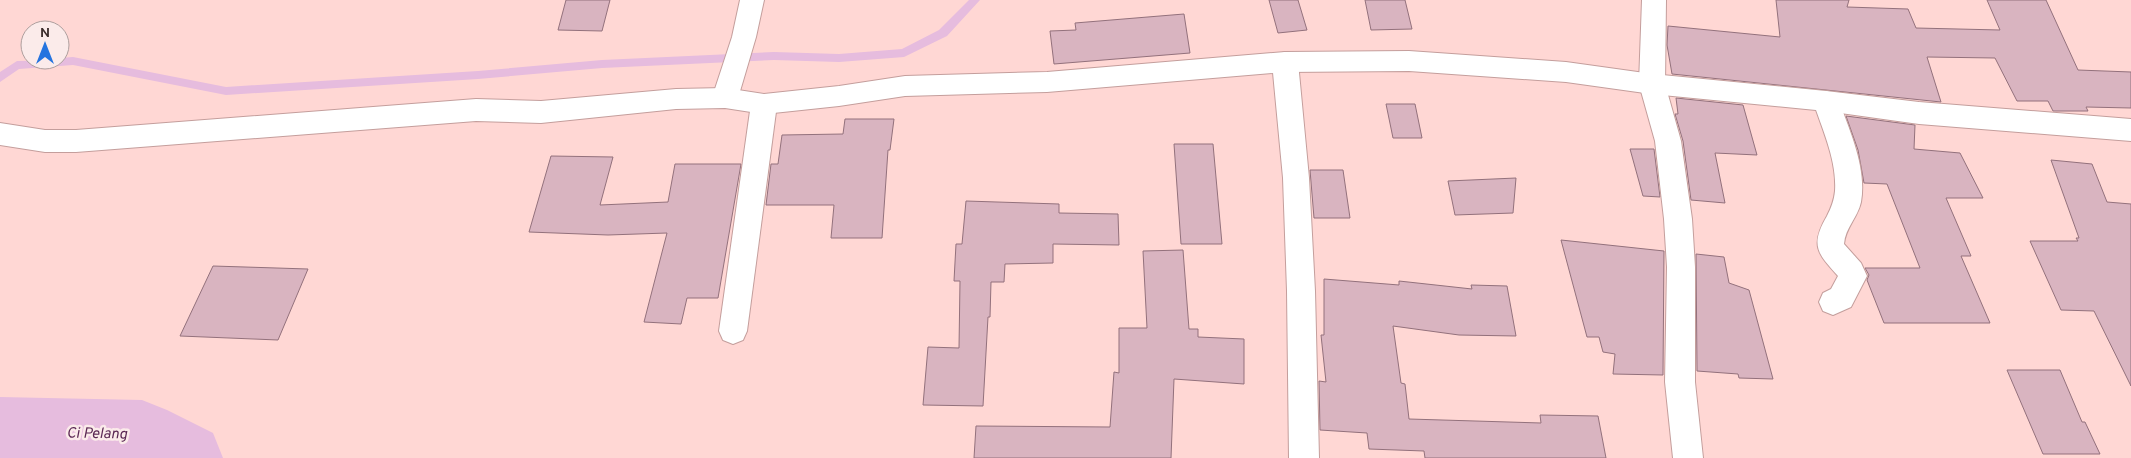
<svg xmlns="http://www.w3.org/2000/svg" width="2131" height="458" viewBox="0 0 2131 458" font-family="Overpass,sans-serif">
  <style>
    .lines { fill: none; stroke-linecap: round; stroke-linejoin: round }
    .stream { fill: #e6bcde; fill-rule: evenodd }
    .river { fill: #e6bcde; fill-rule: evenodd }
    .building { fill: #d9b4c0; stroke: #93717c }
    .minor-casing { stroke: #c49e9c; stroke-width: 2 }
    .tertiary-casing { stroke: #c49e9c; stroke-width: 2 }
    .minor { fill: #fff; fill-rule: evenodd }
    .tertiary { fill: #fff; fill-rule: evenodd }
    .labels { text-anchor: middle; stroke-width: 5; stroke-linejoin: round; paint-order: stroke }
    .water-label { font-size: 15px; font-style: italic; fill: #5a2753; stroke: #fbebea }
  </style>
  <rect width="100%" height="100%" fill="#ffd7d4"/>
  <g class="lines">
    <!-- stream -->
    <path class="stream" d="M 969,0 L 980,0 L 947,36 L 904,57 L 839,62 L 774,60 L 602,68 L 478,79 L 226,95 L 73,65 L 19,69 L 0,82 L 0,72 L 17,61 L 60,60 L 60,58 L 73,57 L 226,87 L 478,71 L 602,60 L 774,52 L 839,54 L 902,49 L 939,30 Z"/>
    <!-- river -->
    <path class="river" d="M 0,397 L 142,400 L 167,410 L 213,433 L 223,458 L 0,458 Z"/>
  </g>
  <!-- building -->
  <g class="building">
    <path d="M 566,0 L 610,0 L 602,31 L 558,30 Z"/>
    <path d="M 1269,0 L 1298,0 L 1307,30 L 1278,33 Z"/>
    <path d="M 1365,0 L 1405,0 L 1412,29 L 1371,30 Z"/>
    <path d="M 1776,0 L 1849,0 L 1847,7 L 1908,9 L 1916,28 L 2000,30 L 1987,0 L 2046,0 L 2078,70 L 2131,72 L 2131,108 L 2086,107 L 2088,111 L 2053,111 L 2048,101 L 2017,101 L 1995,58 L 1927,57 L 1941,102 L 1672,74 L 1667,45 L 1668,26 L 1780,37 Z"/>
    <path d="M 1184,14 L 1190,53 L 1054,64 L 1050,31 L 1076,30 L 1075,23 Z"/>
    <path d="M 1676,98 L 1743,105 L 1757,155 L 1715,153 L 1725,203 L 1691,200 L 1683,141 L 1675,114 L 1678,114 Z"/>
    <path d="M 1386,104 L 1415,104 L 1422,138 L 1393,138 Z"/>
    <path d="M 1846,116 L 1915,125 L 1914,149 L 1960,153 L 1983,198 L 1946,198 L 1971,256 L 1961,256 L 1990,323 L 1884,323 L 1867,280 L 1869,275 L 1865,268 L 1920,268 L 1887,184 L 1864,183 L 1858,150 Z"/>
    <path d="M 845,119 L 894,119 L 890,150 L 888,150 L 882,238 L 831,238 L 834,205 L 766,205 L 771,164 L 778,164 L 782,135 L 843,134 Z"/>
    <path d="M 1174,144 L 1213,144 L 1222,244 L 1181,244 Z"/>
    <path d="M 1630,149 L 1654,149 L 1660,197 L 1643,196 Z"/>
    <path d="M 551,156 L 613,157 L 600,205 L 668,202 L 675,164 L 741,164 L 718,298 L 687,298 L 681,324 L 644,322 L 667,233 L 608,235 L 529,232 Z"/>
    <path d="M 2051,160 L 2092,164 L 2107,202 L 2131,204 L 2131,386 L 2094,311 L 2061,310 L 2030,241 L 2078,241 L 2076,238 L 2079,238 Z"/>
    <path d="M 1310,170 L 1343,170 L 1350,218 L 1314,218 Z"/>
    <path d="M 1516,178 L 1513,213 L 1455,215 L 1448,181 Z"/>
    <path d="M 966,201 L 1059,204 L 1059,213 L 1118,214 L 1119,245 L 1053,244 L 1053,263 L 1005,264 L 1004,282 L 991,282 L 990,317 L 988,317 L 983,406 L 923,405 L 928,347 L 959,348 L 960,281 L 954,281 L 956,244 L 962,244 Z"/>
    <path d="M 1561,240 L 1664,251 L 1663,375 L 1613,374 L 1615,354 L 1603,352 L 1599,337 L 1587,337 Z"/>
    <path d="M 1183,250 L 1189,329 L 1198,329 L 1198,337 L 1244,339 L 1244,384 L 1174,379 L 1171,458 L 974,458 L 976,426 L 1110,427 L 1114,372 L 1119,373 L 1119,328 L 1147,328 L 1143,251 Z"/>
    <path d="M 1696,254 L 1724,257 L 1729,283 L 1749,290 L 1773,379 L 1739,378 L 1738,374 L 1697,371 Z"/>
    <path d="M 213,266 L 308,269 L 278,340 L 180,336 Z"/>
    <path d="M 1324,279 L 1399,285 L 1399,281 L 1472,289 L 1471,285 L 1507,286 L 1516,336 L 1459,335 L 1393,326 L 1401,383 L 1405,384 L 1409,419 L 1541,423 L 1540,415 L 1598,416 L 1606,458 L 1425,458 L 1424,451 L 1369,449 L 1367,433 L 1320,430 L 1319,381 L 1326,382 L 1321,335 L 1324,335 Z"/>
    <path d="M 2007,370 L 2060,370 L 2082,422 L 2085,422 L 2100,454 L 2043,454 Z"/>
  </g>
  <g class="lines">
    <!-- minor casing -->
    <g class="minor-casing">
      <g id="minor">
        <path d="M 740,0 L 764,0 L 756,37 L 738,98 L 734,105 L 725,108 L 716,105 L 712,98 L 732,37 Z"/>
        <path d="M 1642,0 L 1666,0 L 1665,84 L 1681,141 L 1692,219 L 1695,267 L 1695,382 L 1703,458 L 1673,458 L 1665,382 L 1667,267 L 1664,219 L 1655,141 L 1639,84 Z"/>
        <path d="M 1285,52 L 1294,55 L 1298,62 L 1309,178 L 1315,291 L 1319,458 L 1289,458 L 1287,291 L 1283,178 L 1272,62 L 1276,55 Z"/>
        <path d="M 1826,91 L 1835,94 L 1839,101 C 1850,132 1867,168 1861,202 C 1858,217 1845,228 1844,244 L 1861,263 L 1867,276 L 1851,307 L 1833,315 L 1823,311 L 1819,302 L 1823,293 L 1831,289 L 1838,276 C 1817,253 1810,245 1827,216 C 1831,208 1834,201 1835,191 C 1837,160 1822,129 1813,101 L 1817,94 Z"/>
        <path d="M 764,94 L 773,97 L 777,104 L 747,331 L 743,340 L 733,344 L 723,340 L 719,331 L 751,104 L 755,97 Z"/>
      </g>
    </g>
    <!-- tertiary casing -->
    <g class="tertiary-casing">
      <path id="tertiary" d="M 1409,51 L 1566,62 L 1652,74 L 1826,91 L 1919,102 L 2131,119 L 2131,141 L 1919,124 L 1826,111 L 1652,94 L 1566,82 L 1409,71 L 1285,72 L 1047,92 L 905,96 L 839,106 L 764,114 L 725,108 L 676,109 L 541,123 L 476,121 L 76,152 L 45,152 L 0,145 L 0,123 L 45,130 L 76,130 L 476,99 L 541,101 L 676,89 L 725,88 L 764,94 L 839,86 L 905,76 L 1047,72 L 1285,52 Z"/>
    </g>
    <!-- minor -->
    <use href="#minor" class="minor"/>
    <!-- tertiary -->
    <use href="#tertiary" class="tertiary"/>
  </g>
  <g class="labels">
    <!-- water labels -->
    <g class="water-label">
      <text transform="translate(97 433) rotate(1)" y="5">Ci Pelang</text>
    </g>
  </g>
  <!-- north arrow -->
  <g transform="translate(45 45)"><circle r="24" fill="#fbebea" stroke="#ae9f9e"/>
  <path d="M0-4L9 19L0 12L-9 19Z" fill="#2574df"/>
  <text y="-8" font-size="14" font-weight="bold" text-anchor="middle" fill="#3b2c2b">N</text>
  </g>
</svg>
